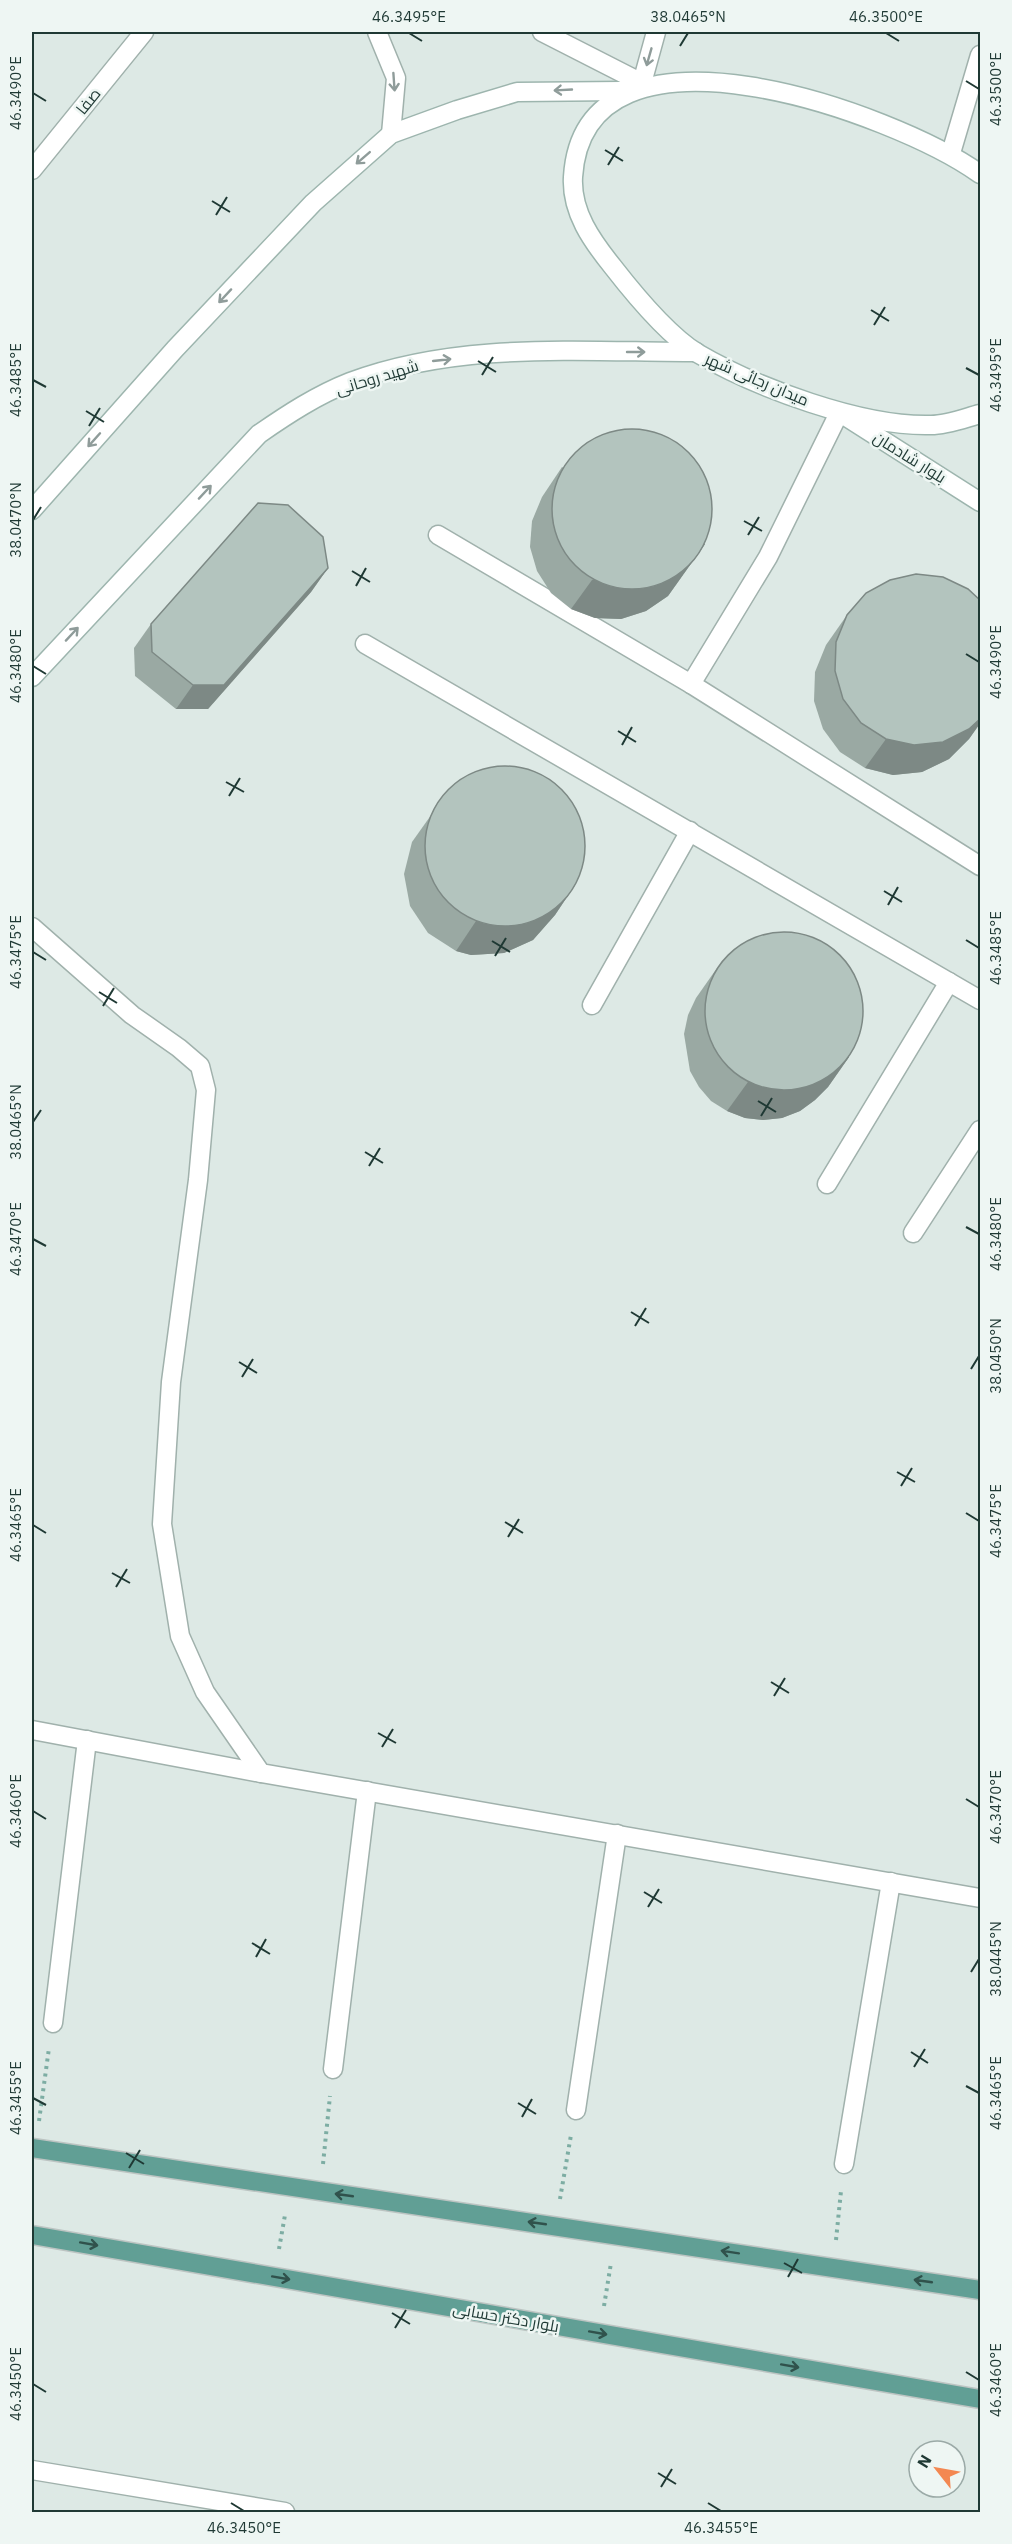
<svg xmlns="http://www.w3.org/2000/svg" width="1012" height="2544" viewBox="0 0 1012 2544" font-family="'IBM Plex Sans',Cairo,sans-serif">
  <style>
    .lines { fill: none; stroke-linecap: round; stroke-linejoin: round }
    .minor-casing { stroke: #a0b1ac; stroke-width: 21 }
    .secondary-casing { stroke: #9db5ae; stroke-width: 21 }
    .primary-casing { stroke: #bcc4c2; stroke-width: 21 }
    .path { stroke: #7dada3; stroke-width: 4; stroke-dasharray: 3 4.5; stroke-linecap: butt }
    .minor { stroke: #fff; stroke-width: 18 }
    .secondary { stroke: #fff; stroke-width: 18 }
    .primary { stroke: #619f95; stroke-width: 18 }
    .wall { fill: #9aa9a3 }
    .shaded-wall { fill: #7d8985 }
    .building { fill: #b3c4be; stroke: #7d8985; stroke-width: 1.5 }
    .oneway { stroke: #8f9c9a }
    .oneway2 { stroke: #30524c }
    .ticks { fill: none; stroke: #1f3934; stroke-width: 2 }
    .labels { text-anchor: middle; stroke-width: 5; stroke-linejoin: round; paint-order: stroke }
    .street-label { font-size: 16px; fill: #1f3934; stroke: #eef6f3 }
    .neatline { fill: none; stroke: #1f3934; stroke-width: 2 }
    .ticks-label { font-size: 15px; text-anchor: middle; fill: #1f3934 }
  </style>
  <rect width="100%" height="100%" fill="#dde9e5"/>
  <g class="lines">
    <!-- minor casing -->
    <g class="minor-casing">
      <g id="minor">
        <path d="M 377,32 L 396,78 L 391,134"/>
        <path d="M 542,32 L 642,83 L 656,32"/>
        <path d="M 951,153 L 980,55"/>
        <path d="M 32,170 L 144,32"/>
        <path d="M 438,535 L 691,684 L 980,866"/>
        <path d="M 365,644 L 980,1000"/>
        <path d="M 691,684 L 768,557 L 839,413"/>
        <path d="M 32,927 L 132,1015 L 179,1048 L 200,1066 L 206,1090 L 198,1180 L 171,1382 L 162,1524 L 180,1636 L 205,1692 L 261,1773 L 980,1898"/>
        <path d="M 592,1005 L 690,831"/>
        <path d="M 827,1184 L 949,982"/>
        <path d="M 913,1233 L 980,1130"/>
        <path d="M 32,1730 L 261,1773"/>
        <path d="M 53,2023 L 87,1740"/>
        <path d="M 333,2069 L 367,1791"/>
        <path d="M 576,2110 L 617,1834"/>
        <path d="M 844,2164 L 891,1882"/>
        <path d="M 32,2470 L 285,2512"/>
      </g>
    </g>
    <!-- secondary casing -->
    <g class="secondary-casing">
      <g id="secondary">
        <path d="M 980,174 C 895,113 584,0 573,177 C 571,212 592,241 613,267 C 634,294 668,335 697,353 C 757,388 862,427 931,425 C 947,425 965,418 980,414"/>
        <path d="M 848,418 L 980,502"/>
        <path d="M 32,510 L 175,349 L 313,203 L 391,134 L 457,110 L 517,92 L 622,91"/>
        <path d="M 32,677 L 259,434 C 288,414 317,395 350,382 C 459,341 582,352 696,352"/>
      </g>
    </g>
    <!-- primary casing -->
    <g class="primary-casing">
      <g id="primary">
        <path d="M 32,2148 L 980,2290"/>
        <path d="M 32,2235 L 980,2399"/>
      </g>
    </g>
    <!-- path -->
    <g class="path">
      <path d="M 39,2121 L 49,2048"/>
      <path d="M 323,2164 L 330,2096"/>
      <path d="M 560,2199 L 571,2135"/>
      <path d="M 836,2240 L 841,2191"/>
      <path d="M 279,2249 L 285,2215"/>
      <path d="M 604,2306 L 611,2263"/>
    </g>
    <!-- minor -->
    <use href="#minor" class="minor"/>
    <!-- secondary -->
    <use href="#secondary" class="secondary"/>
    <!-- primary -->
    <use href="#primary" class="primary"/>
  </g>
  <!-- wall -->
  <g class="wall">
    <path d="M 562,467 L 705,544 L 668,596 L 646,611 L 621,619 L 595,618 L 571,609 L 551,593 L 537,571 L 530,547 L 532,521 L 542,497 Z"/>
    <path d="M 328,568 L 311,592 L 208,709 L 176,709 L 135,676 L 134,648 L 151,624 Z"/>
    <path d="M 981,601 L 981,722 L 969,739 L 949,759 L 922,772 L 893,775 L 865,768 L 840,752 L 823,729 L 814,701 L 815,672 L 826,645 L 847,615 Z"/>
    <path d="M 451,787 L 575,885 L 555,915 L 533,940 L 504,953 L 471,955 L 456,951 L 428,933 L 410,906 L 404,874 L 412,842 Z"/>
    <path d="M 717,968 L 849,1057 L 828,1087 L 815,1100 L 800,1111 L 782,1118 L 763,1120 L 745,1118 L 727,1111 L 711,1101 L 699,1087 L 690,1071 L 684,1034 L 688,1015 L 696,998 Z"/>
  </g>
  <!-- shaded-wall -->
  <g class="shaded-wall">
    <path d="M 705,544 L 668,596 L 646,611 L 621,619 L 595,618 L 571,609 L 592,580 Z"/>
    <path d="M 328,568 L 311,592 L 208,709 L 176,709 L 193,685 Z"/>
    <path d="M 981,718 L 981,722 L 969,739 L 949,759 L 922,772 L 893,775 L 865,768 L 886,739 Z"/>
    <path d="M 575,885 L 555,915 L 533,940 L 504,953 L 471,955 L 456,951 L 476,921 Z"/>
    <path d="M 849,1057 L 828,1087 L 815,1100 L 800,1111 L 782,1118 L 763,1120 L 745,1118 L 727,1111 L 748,1082 Z"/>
  </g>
  <!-- building -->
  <g class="building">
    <circle cx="632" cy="509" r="80"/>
    <path d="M 258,503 L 288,505 L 323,537 L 328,568 L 224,685 L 193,685 L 152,652 L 151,624 Z"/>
    <path d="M 916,574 L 943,577 L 968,589 L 981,601 L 981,718 L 969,729 L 943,742 L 914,745 L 886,739 L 861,723 L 843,699 L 835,671 L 836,642 L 847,615 L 866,593 L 890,580 Z"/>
    <circle cx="505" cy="846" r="80"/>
    <circle cx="784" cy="1011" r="79"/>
  </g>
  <!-- one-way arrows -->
  <defs><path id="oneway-shaft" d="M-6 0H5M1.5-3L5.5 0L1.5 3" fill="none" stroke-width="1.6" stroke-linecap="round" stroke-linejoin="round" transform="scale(1.5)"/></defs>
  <g class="oneway">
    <use href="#oneway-shaft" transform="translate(649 57) rotate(106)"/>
    <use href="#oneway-shaft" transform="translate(394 82) rotate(86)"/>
    <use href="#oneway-shaft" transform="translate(563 90) rotate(177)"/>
    <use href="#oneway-shaft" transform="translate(363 158) rotate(139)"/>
    <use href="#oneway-shaft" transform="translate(225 296) rotate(133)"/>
    <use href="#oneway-shaft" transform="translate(636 352)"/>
    <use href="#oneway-shaft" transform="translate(442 360) rotate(-6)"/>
    <use href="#oneway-shaft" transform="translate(94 440) rotate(132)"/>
    <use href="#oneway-shaft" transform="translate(205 492) rotate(-47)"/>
    <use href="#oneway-shaft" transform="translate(72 634) rotate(-47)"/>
  </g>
  <g class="oneway2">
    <use href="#oneway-shaft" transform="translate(344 2195) rotate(-172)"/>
    <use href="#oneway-shaft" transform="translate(537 2223) rotate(-172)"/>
    <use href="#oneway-shaft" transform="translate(89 2244) rotate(10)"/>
    <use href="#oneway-shaft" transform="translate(730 2252) rotate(-171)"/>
    <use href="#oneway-shaft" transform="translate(281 2278) rotate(10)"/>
    <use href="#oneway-shaft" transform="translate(923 2281) rotate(-172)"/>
    <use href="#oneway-shaft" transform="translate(598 2333) rotate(10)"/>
    <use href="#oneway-shaft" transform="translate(790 2366) rotate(10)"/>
  </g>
  <!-- ticks -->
  <path class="ticks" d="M 409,33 L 422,41M 886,33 L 899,41M 680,46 L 688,33M 966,81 L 979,89M 33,93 L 46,101M 605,150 L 623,161M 608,165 L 619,147M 212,201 L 230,212M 216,215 L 227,197M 871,310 L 889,321M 874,325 L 885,307M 478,361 L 496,372M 966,368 L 979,375M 482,375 L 493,357M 33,380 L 46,387M 86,411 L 104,422M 89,426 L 100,408M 33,520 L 41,507M 744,521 L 762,531M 748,535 L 759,517M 352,571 L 370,582M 356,586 L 366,568M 966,654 L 979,662M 33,666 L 46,674M 618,731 L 636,742M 622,745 L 632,727M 226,782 L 244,792M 229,796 L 240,778M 884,891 L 902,902M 888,905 L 898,887M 966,940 L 979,948M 492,941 L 510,952M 33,952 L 46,960M 495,956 L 506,938M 99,992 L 117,1003M 103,1006 L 114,988M 758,1101 L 776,1112M 761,1116 L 772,1098M 33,1122 L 41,1110M 365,1152 L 383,1163M 369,1166 L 380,1148M 966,1227 L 979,1234M 33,1239 L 46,1246M 631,1312 L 649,1323M 635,1326 L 646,1308M 239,1362 L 257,1373M 971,1369 L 979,1356M 242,1377 L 253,1359M 897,1472 L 915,1482M 901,1486 L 912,1468M 966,1513 L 979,1521M 505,1522 L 523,1533M 33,1525 L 46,1533M 508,1537 L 519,1519M 112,1573 L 130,1583M 116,1587 L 127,1569M 771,1682 L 789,1693M 774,1696 L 785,1678M 378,1733 L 396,1743M 382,1747 L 393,1729M 966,1799 L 979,1807M 33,1811 L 46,1819M 644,1892 L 662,1903M 648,1907 L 659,1889M 252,1943 L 270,1954M 256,1957 L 266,1939M 971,1972 L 979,1959M 911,2052 L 928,2063M 914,2067 L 925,2049M 966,2086 L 979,2093M 33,2098 L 46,2105M 518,2103 L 536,2114M 522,2117 L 532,2099M 126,2153 L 144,2164M 129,2168 L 140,2150M 784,2263 L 802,2273M 788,2277 L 798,2259M 392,2313 L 410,2324M 395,2328 L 406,2310M 966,2372 L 979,2380M 33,2384 L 46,2392M 658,2473 L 676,2484M 661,2487 L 672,2469M 231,2503 L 244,2511M 708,2503 L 721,2511"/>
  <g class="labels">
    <!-- street labels -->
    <g class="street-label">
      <text transform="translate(88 101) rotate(-51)" y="6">صفا</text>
      <text transform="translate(377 377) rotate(-17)" y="6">شهید روحانی</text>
      <text transform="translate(757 379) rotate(23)" y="6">میدان رجائی شهر</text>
      <text transform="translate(910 457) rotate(32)" y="6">بلوار شادمان</text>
      <text transform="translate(506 2317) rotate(10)" y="6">بلوار دکتر حسابی</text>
    </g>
  </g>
  <!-- border -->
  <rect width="1012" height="2544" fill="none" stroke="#eef6f3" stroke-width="66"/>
  <!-- north arrow -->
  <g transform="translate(937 2469) rotate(301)"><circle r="28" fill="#eef6f3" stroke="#9baaa7" stroke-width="1.5"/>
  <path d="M0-4.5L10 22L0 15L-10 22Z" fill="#f38852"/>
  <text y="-9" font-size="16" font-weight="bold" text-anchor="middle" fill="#1f3934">N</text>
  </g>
  <rect x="33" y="33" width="946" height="2478" class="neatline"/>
  <g class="ticks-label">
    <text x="409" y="22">46.3495°E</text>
    <text x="688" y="22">38.0465°N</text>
    <text x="886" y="22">46.3500°E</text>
    <text transform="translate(996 89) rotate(-90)" y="5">46.3500°E</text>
    <text transform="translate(16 93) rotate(-90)" y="5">46.3490°E</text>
    <text transform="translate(996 375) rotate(-90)" y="5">46.3495°E</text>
    <text transform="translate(16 380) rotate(-90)" y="5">46.3485°E</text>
    <text transform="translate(16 520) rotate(-90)" y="5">38.0470°N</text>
    <text transform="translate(996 662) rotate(-90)" y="5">46.3490°E</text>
    <text transform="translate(16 666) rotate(-90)" y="5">46.3480°E</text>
    <text transform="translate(996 948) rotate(-90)" y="5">46.3485°E</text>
    <text transform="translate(16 952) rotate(-90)" y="5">46.3475°E</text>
    <text transform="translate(16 1122) rotate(-90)" y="5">38.0465°N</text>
    <text transform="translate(996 1234) rotate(-90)" y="5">46.3480°E</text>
    <text transform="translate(16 1239) rotate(-90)" y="5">46.3470°E</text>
    <text transform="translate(996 1356) rotate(-90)" y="5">38.0450°N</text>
    <text transform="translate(996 1521) rotate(-90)" y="5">46.3475°E</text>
    <text transform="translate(16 1525) rotate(-90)" y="5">46.3465°E</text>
    <text transform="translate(996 1807) rotate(-90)" y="5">46.3470°E</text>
    <text transform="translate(16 1811) rotate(-90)" y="5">46.3460°E</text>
    <text transform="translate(996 1959) rotate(-90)" y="5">38.0445°N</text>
    <text transform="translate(996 2093) rotate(-90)" y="5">46.3465°E</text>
    <text transform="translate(16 2098) rotate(-90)" y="5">46.3455°E</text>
    <text transform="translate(996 2380) rotate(-90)" y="5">46.3460°E</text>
    <text transform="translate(16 2384) rotate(-90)" y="5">46.3450°E</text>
    <text x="244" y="2533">46.3450°E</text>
    <text x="721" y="2533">46.3455°E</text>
  </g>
</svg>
